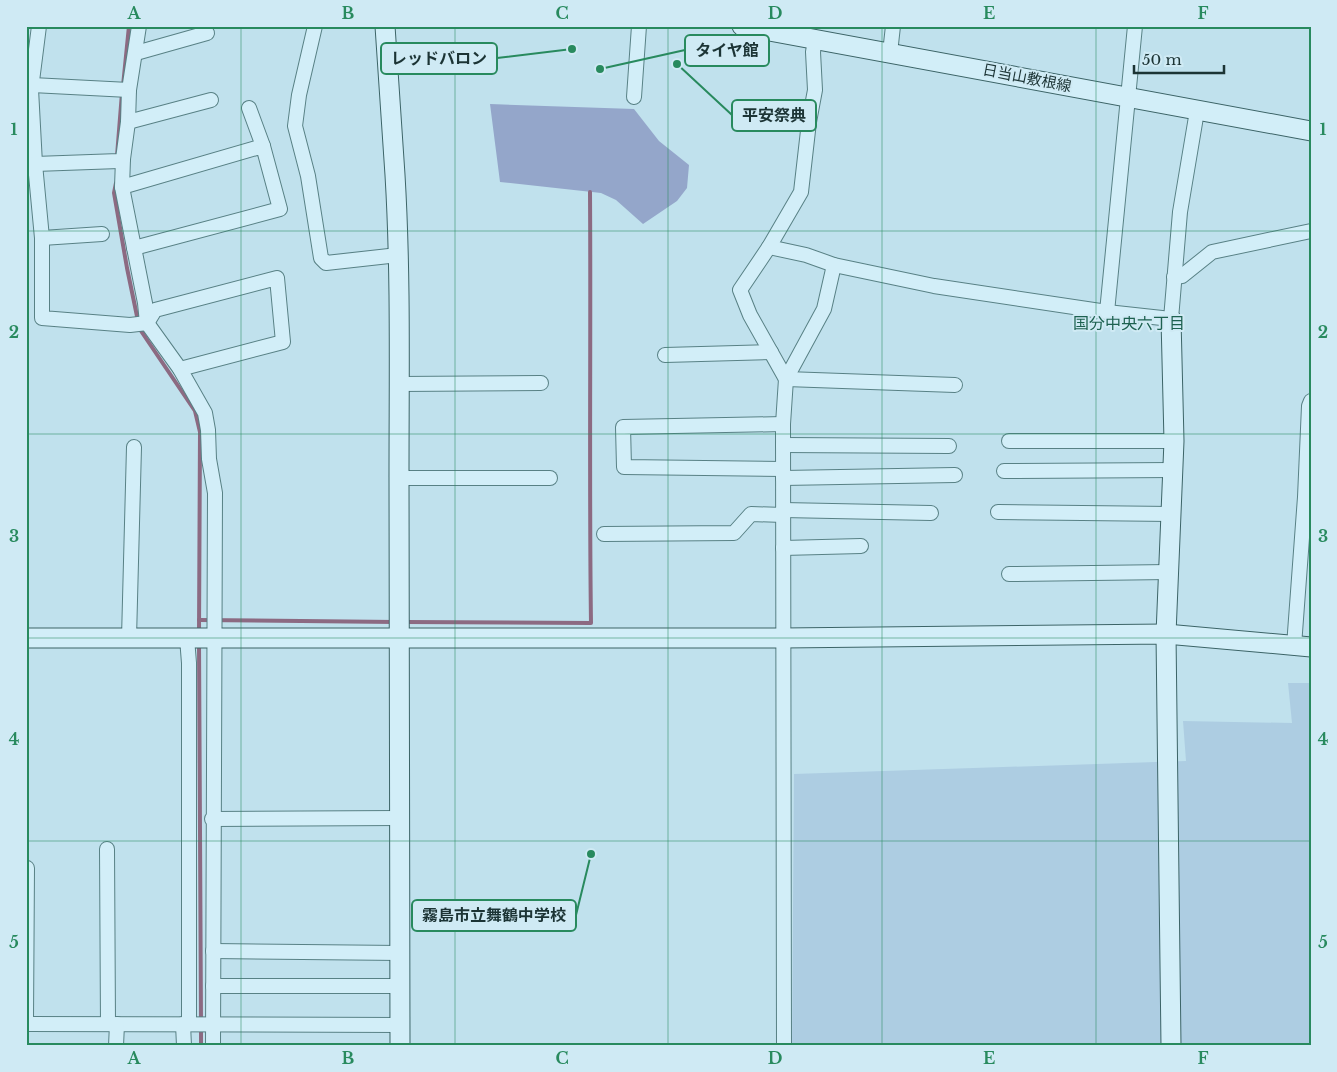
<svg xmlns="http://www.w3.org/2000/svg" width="1337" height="1072" viewBox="0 0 1337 1072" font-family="'Libre Baskerville','Noto Sans JP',serif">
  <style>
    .farmland { fill: #adcde2 }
    .green { fill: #94a6ca }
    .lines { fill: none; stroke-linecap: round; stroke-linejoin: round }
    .stream { stroke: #8c6a82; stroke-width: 4 }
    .street-casing { stroke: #588185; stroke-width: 16 }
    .secondary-casing { stroke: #3c6467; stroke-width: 21 }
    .street { stroke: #d2eef8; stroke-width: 14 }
    .secondary { stroke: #d2eef8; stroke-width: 19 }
    .grid { fill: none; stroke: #288a5e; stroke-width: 1; stroke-opacity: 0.55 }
    .labels { text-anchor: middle; stroke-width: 4; stroke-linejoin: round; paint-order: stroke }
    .street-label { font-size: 15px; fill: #1c3435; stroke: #cfeaf4 }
    .neighbourhood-label { font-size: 16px; fill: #1d6150; stroke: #cfeaf4 }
    .leader { fill: none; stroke: #288a5e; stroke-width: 2 }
    .callout-dot { fill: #288a5e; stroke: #cfeaf4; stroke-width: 2 }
    .callout { fill: #cfeaf4; stroke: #288a5e; stroke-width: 2 }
    .callout-label { font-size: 16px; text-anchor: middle; font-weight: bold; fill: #1c3435 }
    .neatline { fill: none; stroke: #288a5e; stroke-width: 2 }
    .grid-label { font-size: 16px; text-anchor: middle; font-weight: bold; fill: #288a5e }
  </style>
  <rect width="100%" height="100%" fill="#c0e1ed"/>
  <!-- farmland -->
  <path class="farmland" d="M 1288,683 L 1311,683 L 1311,1046 L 792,1046 L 794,774 L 1186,761 L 1183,721 L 1292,723 Z"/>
  <!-- green -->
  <path class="green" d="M 490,104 L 634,109 L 659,141 L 689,165 L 687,188 L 677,201 L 643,224 L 616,200 L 601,193 L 500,182 Z"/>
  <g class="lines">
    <!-- stream -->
    <g class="stream">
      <path d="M 123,86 L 129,26"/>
      <path d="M 117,156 L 122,93"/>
      <path d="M 116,183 L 114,193 L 127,268 L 138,321"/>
      <path d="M 139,328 L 195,411 L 200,432 L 199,633"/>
      <path d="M 199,620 L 395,622"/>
      <path d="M 404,622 L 591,623 C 589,479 591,336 590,192"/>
      <path d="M 199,643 L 201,1021"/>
      <path d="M 201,1028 L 201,1046"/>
    </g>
    <!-- street casing -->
    <g class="street-casing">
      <g id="street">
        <path d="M 39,26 L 31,89 L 35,164 L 42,238 L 42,318 L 130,325 L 147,323 L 155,310 L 277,278 L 283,342 L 180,369"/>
        <path d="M 139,26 L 129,90 L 128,122 L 123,159 L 122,187 L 145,303 L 147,323 L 180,369 L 205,413 L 208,430 L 209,459 L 215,493 L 213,1046"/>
        <path d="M 315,26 L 299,95 L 295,126 L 308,176 L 321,258 L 326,263 L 398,255"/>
        <path d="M 136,53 L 207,33"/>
        <path d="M 890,53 L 893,26"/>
        <path d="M 32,85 L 129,90"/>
        <path d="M 634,97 L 639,26"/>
        <path d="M 249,108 L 263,146"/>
        <path d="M 128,122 L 211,100"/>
        <path d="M 35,164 L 119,161 L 123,159"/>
        <path d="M 122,187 L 263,146 L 280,209 L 134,248"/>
        <path d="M 42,238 L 102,234"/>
        <path d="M 769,247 L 806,255 L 834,265 L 934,286 L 1107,312 L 1171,319 L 1180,212 L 1197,111"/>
        <path d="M 1174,277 L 1182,276 L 1212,252 L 1311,231"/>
        <path d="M 1107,312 L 1135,26"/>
        <path d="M 665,355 L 771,352"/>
        <path d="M 786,379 L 750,315 L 740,290 L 769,247 L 801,192 L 809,122 L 815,90 L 813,52 L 815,39"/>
        <path d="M 786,379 L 955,385"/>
        <path d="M 399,384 L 541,383"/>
        <path d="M 783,424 L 623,427 L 624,467 L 783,469"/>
        <path d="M 1009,441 L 1174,441"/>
        <path d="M 783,445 L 949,446"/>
        <path d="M 1004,471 L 1173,470"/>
        <path d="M 399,478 L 550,478"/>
        <path d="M 783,478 L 955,475"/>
        <path d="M 783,510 L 931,513"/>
        <path d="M 998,512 L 1171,514"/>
        <path d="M 604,534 L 734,533 L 751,514 L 783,515"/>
        <path d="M 783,548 L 861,546"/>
        <path d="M 1009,574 L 1169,572"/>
        <path d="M 129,638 L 134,447"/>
        <path d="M 187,638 L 189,663 L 189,1024"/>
        <path d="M 1294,646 L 1305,497 L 1309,406 L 1311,401"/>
        <path d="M 212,819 L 398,818"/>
        <path d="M 107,849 L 108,1024"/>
        <path d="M 213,951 L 400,953"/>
        <path d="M 213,986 L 401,986"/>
        <path d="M 26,1019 L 27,868"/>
        <path d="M 26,1024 L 400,1025"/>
        <path d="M 183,1024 L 184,1046"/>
        <path d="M 116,1046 L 117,1024"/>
        <path d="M 784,1046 L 783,424 L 786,379 L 824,309 L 834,265"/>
      </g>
    </g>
    <!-- secondary casing -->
    <g class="secondary-casing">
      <g id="secondary">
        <path d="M 385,26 C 388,76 392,125 395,175 C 401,275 399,376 399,477 C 400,667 399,856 400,1046"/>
        <path d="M 742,26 L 1311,131"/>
        <path d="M 26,638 L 783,638 L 1166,634 L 1311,647"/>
        <path d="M 1171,1046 L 1166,634 L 1174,441 L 1171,319"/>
      </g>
    </g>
    <!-- street -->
    <use href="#street" class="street"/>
    <!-- secondary -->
    <use href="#secondary" class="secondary"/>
  </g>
  <!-- grid -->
  <path class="grid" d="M 241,26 L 241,1046M 455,26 L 455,1046M 668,26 L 668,1046M 882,26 L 882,1046M 1096,26 L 1096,1046M 26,231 L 1311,231M 26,434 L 1311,434M 26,638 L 1311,638M 26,841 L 1311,841"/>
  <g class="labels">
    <!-- street labels -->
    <g class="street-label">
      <text transform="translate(1027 78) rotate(11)" y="5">日当山敷根線</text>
    </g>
    <!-- neighbourhood labels -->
    <g class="neighbourhood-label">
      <text x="1129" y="329">国分中央六丁目</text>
    </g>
  </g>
  <!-- callouts -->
  <path class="leader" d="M600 69L685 50M572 49L497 58M677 64L732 115M591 854L576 915"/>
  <g class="callout-dot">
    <circle cx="600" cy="69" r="5"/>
    <circle cx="572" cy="49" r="5"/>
    <circle cx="677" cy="64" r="5"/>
    <circle cx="591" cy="854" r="5"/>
  </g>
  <g class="callout">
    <rect x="685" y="35" width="84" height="31" rx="5"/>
    <rect x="381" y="43" width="116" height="31" rx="5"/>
    <rect x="732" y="100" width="84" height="31" rx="5"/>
    <rect x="412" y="900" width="164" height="31" rx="5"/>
  </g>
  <g class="callout-label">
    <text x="727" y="56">タイヤ館</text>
    <text x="439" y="64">レッドバロン</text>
    <text x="774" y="121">平安祭典</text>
    <text x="494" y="921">霧島市立舞鶴中学校</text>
  </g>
  <!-- border -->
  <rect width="1337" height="1072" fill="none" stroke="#cfeaf4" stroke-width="55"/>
  <!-- scale -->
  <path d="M1134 65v8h90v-8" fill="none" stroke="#1c3435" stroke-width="2.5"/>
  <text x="1142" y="65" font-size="15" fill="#1c3435" stroke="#cfeaf4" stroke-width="4" paint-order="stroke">50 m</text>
  <rect x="28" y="28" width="1282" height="1016" class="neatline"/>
  <g class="grid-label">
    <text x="134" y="19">A</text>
    <text x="348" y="19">B</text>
    <text x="562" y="19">C</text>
    <text x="775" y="19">D</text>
    <text x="989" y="19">E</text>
    <text x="1203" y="19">F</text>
    <text x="14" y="135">1</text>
    <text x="1323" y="135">1</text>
    <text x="14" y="338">2</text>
    <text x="1323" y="338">2</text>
    <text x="14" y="542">3</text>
    <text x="1323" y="542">3</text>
    <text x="14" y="745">4</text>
    <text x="1323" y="745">4</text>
    <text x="14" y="948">5</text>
    <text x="1323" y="948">5</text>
    <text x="134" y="1064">A</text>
    <text x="348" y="1064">B</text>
    <text x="562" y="1064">C</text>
    <text x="775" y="1064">D</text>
    <text x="989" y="1064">E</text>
    <text x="1203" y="1064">F</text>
  </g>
</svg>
